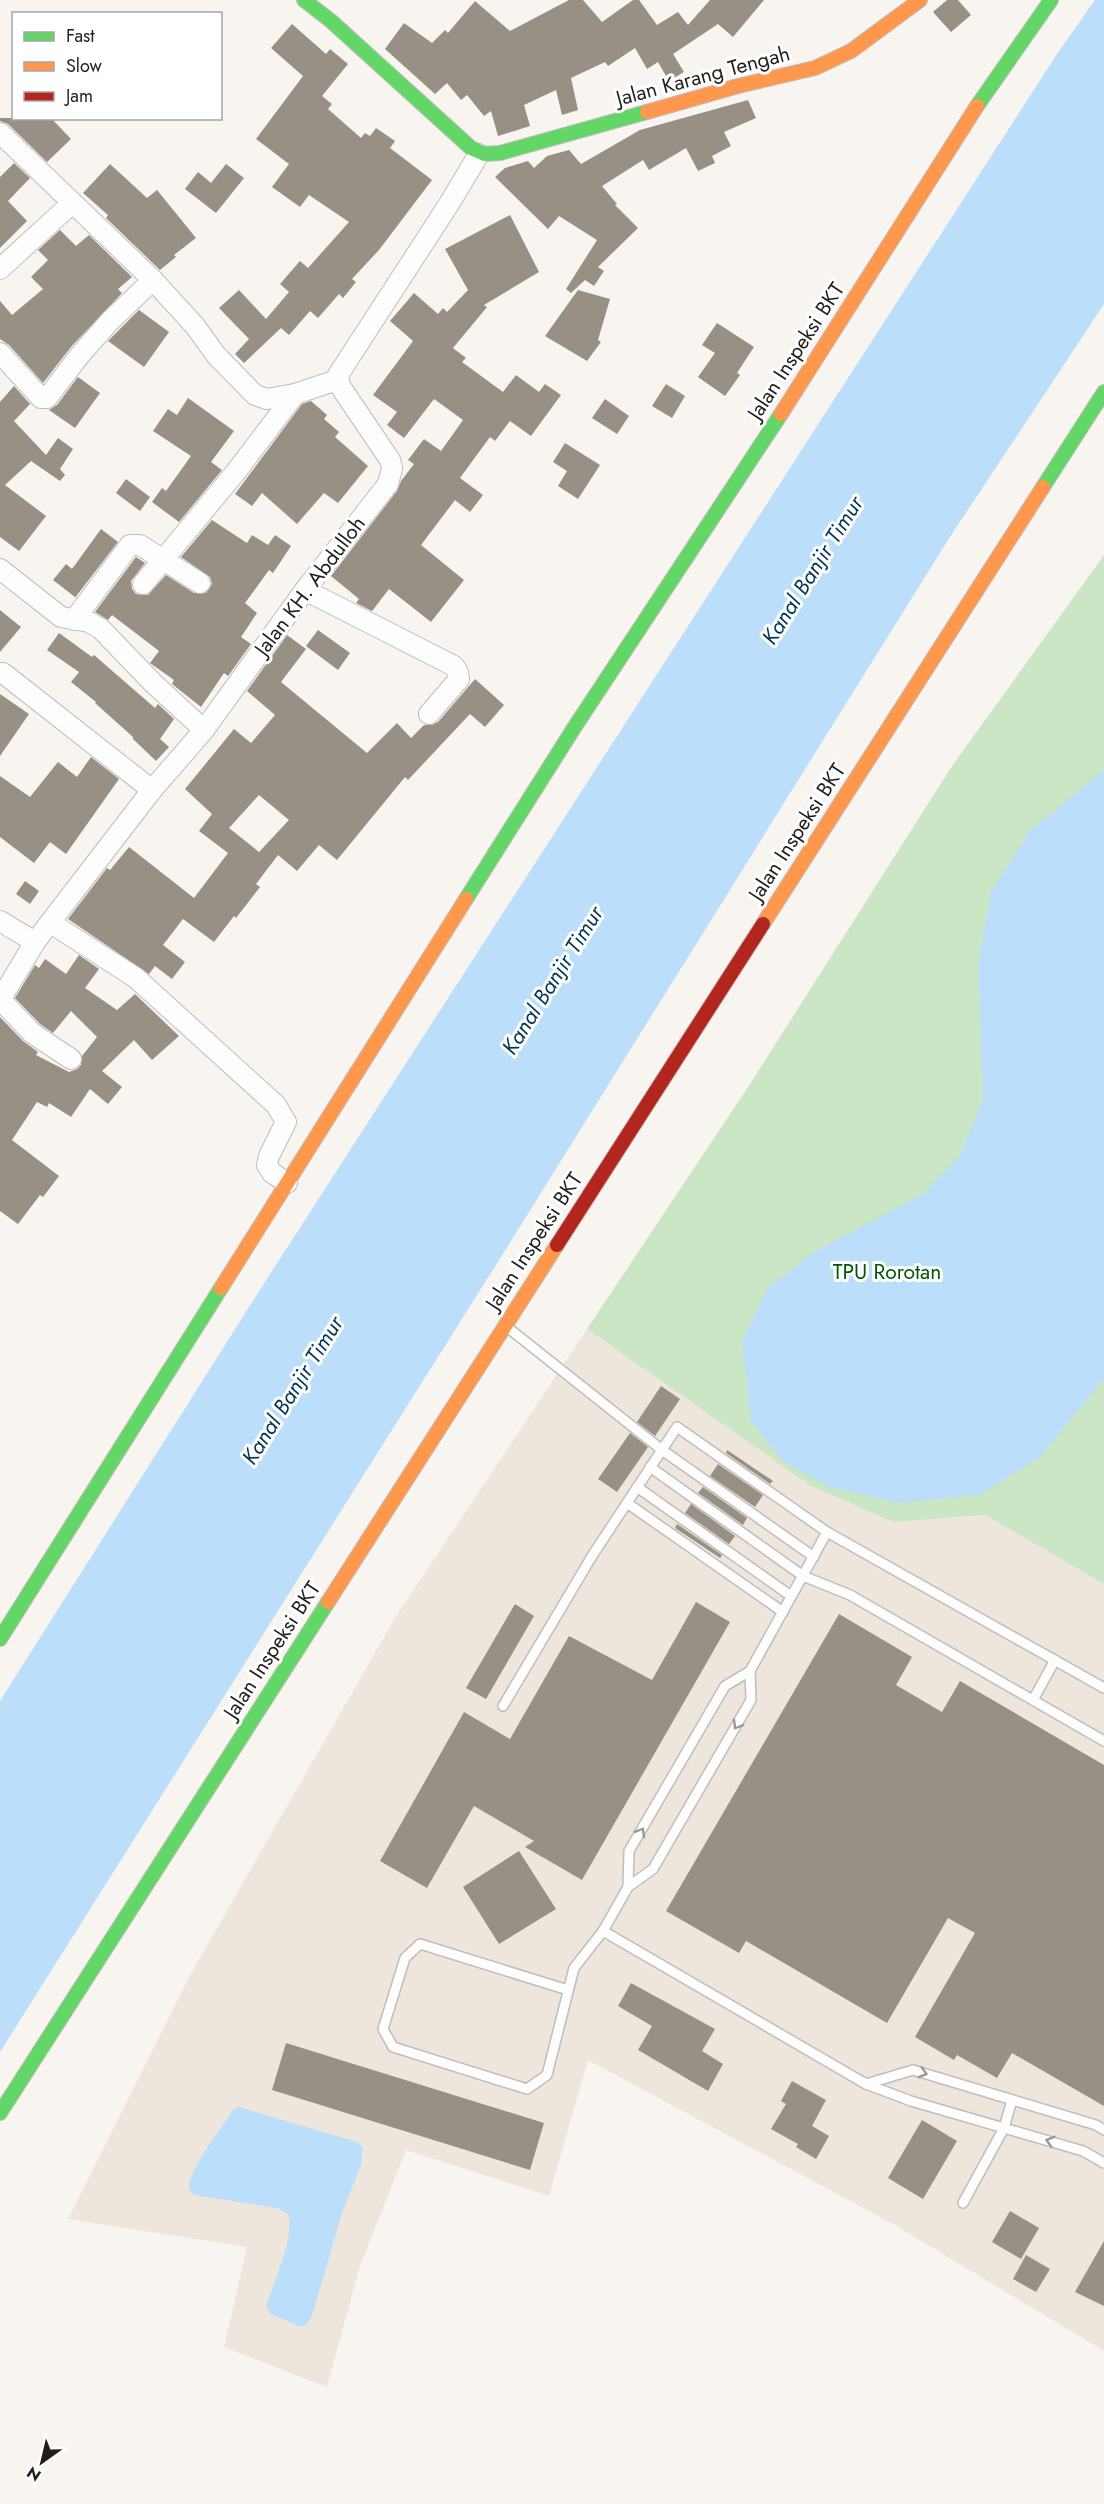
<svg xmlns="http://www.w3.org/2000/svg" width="1104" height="2504" viewBox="0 0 1104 2504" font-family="Jost,sans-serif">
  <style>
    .built { fill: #eee6dc }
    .green { fill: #cae6c4 }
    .water { fill: #bbdffa }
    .building { fill: #999085; fill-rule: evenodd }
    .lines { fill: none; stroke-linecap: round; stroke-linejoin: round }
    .lane-casing { stroke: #c0bdba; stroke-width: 12 }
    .street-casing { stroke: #c0bdba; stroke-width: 22 }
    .fast-casing { stroke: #c0bdba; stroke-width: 16 }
    .slow-casing { stroke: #c0bdba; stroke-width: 16 }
    .jam-casing { stroke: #c0bdba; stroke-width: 16 }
    .lane { stroke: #fefdfd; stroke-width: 9 }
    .street { stroke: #fefdfd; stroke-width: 20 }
    .fast { stroke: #63d668; stroke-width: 14 }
    .slow { stroke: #ff974d; stroke-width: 14 }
    .jam { stroke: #b3261e; stroke-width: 14 }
    .oneway { stroke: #9a9897 }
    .labels { text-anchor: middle; stroke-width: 6; stroke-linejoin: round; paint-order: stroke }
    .street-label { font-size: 21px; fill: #201d1a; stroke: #fff }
    .park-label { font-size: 21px; fill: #015404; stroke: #fff }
    .water-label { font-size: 22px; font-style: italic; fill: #003656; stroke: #fff }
  </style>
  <rect width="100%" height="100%" fill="#f8f4f0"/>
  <!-- built -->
  <path class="built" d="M 587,1329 L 811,1486 L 893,1522 L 985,1515 L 1104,1584 L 1104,2351 L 893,2224 L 588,2060 L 549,2196 L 406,2150 L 360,2266 L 327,2387 L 224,2347 L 247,2247 L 68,2219 L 188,1979 L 392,1623 Z"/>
  <!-- green -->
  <path class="green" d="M 1104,555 L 1104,1584 L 985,1515 L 893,1522 L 811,1486 L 587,1329 L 752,1081 L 952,766 Z"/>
  <!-- water -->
  <g class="water">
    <path d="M 1095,0 L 1104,0 L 1104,304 L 948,540 L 506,1249 L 0,2052 L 0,1701 L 263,1285 L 1057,54 Z"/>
    <path d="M 1104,770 L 1104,1378 L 1040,1457 L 981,1494 L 899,1503 L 829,1487 L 783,1461 L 751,1421 L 742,1342 L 767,1289 L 814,1252 L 923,1194 L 960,1155 L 983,1100 L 978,965 L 991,892 L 1030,831 Z"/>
    <path d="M 239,2107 L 357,2142 L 363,2147 L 361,2165 L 342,2213 L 312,2316 L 306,2325 L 301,2327 L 270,2314 L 266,2306 C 274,2282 295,2238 288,2214 L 277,2208 L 194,2195 L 189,2190 C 187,2171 222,2128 233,2110 Z"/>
  </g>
  <!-- building -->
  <g class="building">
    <path d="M 569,0 L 583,0 L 602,22 L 633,0 L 639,0 L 657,25 L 678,12 L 688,25 L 710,0 L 764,0 L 733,37 L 718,24 L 673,54 L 684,72 L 669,81 L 658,62 L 647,69 L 635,48 L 608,66 L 605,62 L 571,78 L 578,110 L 562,115 L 556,90 L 524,105 L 530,126 L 498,136 L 491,111 L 484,116 L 467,95 L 461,100 L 447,83 L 435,94 L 385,49 L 404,23 L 432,43 L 445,30 L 448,33 L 475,1 L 510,31 Z"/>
    <path d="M 947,0 L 958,0 L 971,15 L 951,32 L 933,12 Z"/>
    <path d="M 292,24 L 326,54 L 330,49 L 348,64 L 322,96 L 332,104 L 328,109 L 361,138 L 365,133 L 370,136 L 376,128 L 395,141 L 390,148 L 432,180 L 379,250 L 352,279 L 356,282 L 343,298 L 339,294 L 318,318 L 310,311 L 289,335 L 281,328 L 244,363 L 235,354 L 249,339 L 219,308 L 239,290 L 266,319 L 289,292 L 280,284 L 300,261 L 308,268 L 349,222 L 309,195 L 300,207 L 272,187 L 289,164 L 256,139 L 303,76 L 271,48 Z"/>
    <path d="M 748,100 L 756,118 L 724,132 L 731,146 L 712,156 L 715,163 L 698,171 L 686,148 L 649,170 L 643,160 L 602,186 L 617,204 L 615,205 L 638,228 L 598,267 L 604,271 L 594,286 L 585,280 L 571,293 L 566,289 L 597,240 L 559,216 L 548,229 L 495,177 L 505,168 L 528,161 L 534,168 L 547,156 L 569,150 L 581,164 L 640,130 Z"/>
    <path d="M 0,118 L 51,118 L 71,139 L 47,162 L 8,124 L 0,121 Z"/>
    <path d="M 14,163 L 30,178 L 8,201 L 27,221 L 0,248 L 0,177 Z"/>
    <path d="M 110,164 L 147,198 L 157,190 L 196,238 L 174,255 L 176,257 L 160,270 L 106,218 L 108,215 L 83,193 Z"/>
    <path d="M 226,164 L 244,178 L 216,213 L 185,189 L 198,172 L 211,183 Z"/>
    <path d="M 510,215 L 539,272 L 484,305 L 487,307 L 453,348 L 466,358 L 462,362 L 503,392 L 516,375 L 539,392 L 545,384 L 561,395 L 531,436 L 510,421 L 495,441 L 490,437 L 460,478 L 483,495 L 470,512 L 455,500 L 421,545 L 464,580 L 431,622 L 389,589 L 372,611 L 356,603 L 359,599 L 331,576 L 397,491 L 401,481 L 414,464 L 408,460 L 424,439 L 441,451 L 463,420 L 434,399 L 404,438 L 387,425 L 397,412 L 373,395 L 413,341 L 390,321 L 414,293 L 438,314 L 443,308 L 447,312 L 468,290 L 445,249 Z"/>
    <path d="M 60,230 L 76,246 L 89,235 L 132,277 L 118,289 L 122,293 L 71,347 L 43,383 L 9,345 L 0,339 L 0,301 L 12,315 L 43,289 L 31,277 L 48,260 L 38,250 Z"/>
    <path d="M 578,290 L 610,299 L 598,340 L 601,342 L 587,361 L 545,336 Z"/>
    <path d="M 139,310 L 169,332 L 144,367 L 108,341 Z"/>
    <path d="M 717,323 L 754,347 L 737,373 L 740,375 L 725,396 L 698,377 L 715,353 L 702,345 Z"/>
    <path d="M 78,377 L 100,393 L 75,428 L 49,410 L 57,405 Z"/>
    <path d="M 666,384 L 685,396 L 672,418 L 652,406 Z"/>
    <path d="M 14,386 L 30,404 L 14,421 L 46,455 L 58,438 L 73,449 L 60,469 L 65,475 L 60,481 L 31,461 L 5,485 L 46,516 L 19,551 L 0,537 L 0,402 Z"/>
    <path d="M 188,398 L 234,431 L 211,462 L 222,470 L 179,522 L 152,502 L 162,488 L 166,491 L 191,456 L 153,431 L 168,409 L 177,415 Z"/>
    <path d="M 605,399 L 629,416 L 617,434 L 592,418 Z"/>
    <path d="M 311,401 L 327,415 L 324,419 L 339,432 L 335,437 L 368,466 L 338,503 L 324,493 L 297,524 L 262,493 L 252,506 L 235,494 L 302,404 Z"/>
    <path d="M 565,443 L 600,465 L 578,499 L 558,486 L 567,471 L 553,462 Z"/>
    <path d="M 126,479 L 150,497 L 140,511 L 116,493 Z"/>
    <path d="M 212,520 L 247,543 L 252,535 L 268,545 L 275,535 L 291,546 L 273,573 L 269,570 L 245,603 L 257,613 L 241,637 L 251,644 L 228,676 L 224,673 L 201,707 L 172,684 L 174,680 L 150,663 L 159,651 L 112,615 L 108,620 L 95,612 L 136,557 L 145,563 L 131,581 L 132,589 L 136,594 L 148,595 L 166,575 L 194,593 L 206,593 L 212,584 L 210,577 L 181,557 Z"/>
    <path d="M 101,529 L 118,542 L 74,599 L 75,597 L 53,580 L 66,564 L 72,569 Z"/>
    <path d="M 0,610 L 21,627 L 0,652 Z"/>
    <path d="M 318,630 L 350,653 L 338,670 L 306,646 Z"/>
    <path d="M 59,633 L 92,657 L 94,655 L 155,708 L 158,704 L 174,719 L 160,739 L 169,747 L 156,761 L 133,739 L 133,737 L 95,703 L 96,702 L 71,682 L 79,672 L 47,650 Z"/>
    <path d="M 287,635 L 306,649 L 281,682 L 367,753 L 397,723 L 411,738 L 424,725 L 432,725 L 438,722 L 475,679 L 504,705 L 485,727 L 470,714 L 408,780 L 405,777 L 337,860 L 319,845 L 297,871 L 278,855 L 256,884 L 260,887 L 236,918 L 234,916 L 214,942 L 183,919 L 163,945 L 185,962 L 172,979 L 155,966 L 149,974 L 68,919 L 107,868 L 110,870 L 129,847 L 194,898 L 228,853 L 199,831 L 212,814 L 185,789 L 234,729 L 251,743 L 275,715 L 247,691 ZM 259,795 L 289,820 L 259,852 L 229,828 Z"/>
    <path d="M 0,694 L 29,714 L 0,756 Z"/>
    <path d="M 91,757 L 119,779 L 66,854 L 50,842 L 34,863 L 0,837 L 0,776 L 30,797 L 58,762 L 77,777 Z"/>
    <path d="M 25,881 L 39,891 L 30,904 L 16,894 Z"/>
    <path d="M 79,955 L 99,969 L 85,988 L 117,1010 L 135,994 L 179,1036 L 152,1060 L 134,1040 L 102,1071 L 122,1087 L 108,1104 L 90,1089 L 71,1117 L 49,1103 L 47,1107 L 37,1102 L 12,1140 L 59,1176 L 43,1197 L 40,1195 L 18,1224 L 0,1211 L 0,1017 L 23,1041 L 38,1052 L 36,1055 L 69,1072 L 77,1069 L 81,1065 L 82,1056 L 97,1037 L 71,1011 L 53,1033 L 40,1024 L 15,998 L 35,965 L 39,968 L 45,959 L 66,974 Z"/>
    <path d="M 661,1386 L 680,1399 L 655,1436 L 637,1422 Z"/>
    <path d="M 630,1433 L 648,1447 L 617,1492 L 598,1479 Z"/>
    <path d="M 727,1450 L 773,1481 L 770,1484 L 726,1453 Z"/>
    <path d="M 718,1464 L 763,1495 L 755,1507 L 710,1476 Z"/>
    <path d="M 703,1487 L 747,1518 L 743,1525 L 698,1493 Z"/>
    <path d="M 691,1504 L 735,1536 L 729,1544 L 685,1513 Z"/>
    <path d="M 677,1524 L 722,1555 L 720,1558 L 675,1528 Z"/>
    <path d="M 696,1602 L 730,1622 L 582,1880 L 525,1847 L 534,1841 L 474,1806 L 427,1888 L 380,1861 L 464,1712 L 510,1739 L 569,1636 L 652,1680 Z"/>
    <path d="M 515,1604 L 534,1616 L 486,1699 L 466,1688 Z"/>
    <path d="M 839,1614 L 912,1657 L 896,1685 L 942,1712 L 960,1681 L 1104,1765 L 1104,2106 L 1012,2053 L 997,2078 L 957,2055 L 954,2060 L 915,2037 L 975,1933 L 948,1918 L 887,2023 L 746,1941 L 739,1953 L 666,1911 Z"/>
    <path d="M 519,1851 L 556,1909 L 499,1944 L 463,1887 Z"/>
    <path d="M 631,1983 L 715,2029 L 702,2051 L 723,2064 L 708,2091 L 638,2050 L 652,2026 L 618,2006 Z"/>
    <path d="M 286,2043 L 544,2123 L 530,2170 L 272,2090 Z"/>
    <path d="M 792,2081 L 826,2100 L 812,2126 L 829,2136 L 816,2159 L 796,2147 L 798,2144 L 771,2129 L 786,2104 L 781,2101 Z"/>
    <path d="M 922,2120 L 957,2141 L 923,2199 L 888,2178 Z"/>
    <path d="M 1010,2211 L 1039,2228 L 1021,2259 L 992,2242 Z"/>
    <path d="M 1104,2241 L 1104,2306 L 1075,2292 Z"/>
    <path d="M 1026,2255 L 1050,2269 L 1036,2292 L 1013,2279 Z"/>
  </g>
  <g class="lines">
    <!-- lane casing -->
    <g class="lane-casing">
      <g id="lane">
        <path d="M 507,1327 L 662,1450 L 814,1557"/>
        <path d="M 650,1467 L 803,1576 L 850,1595 L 1104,1741"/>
        <path d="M 637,1487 L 791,1596"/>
        <path d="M 627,1503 L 783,1612"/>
        <path d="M 1033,1700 L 1055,1660"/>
        <path d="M 503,1706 L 592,1556 L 677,1427 L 827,1532 L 1104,1688"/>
        <path d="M 628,1887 L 629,1851 L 725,1686 L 750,1671 L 827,1532"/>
        <path d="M 603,1931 L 866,2084 L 911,2101 L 1083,2151 L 1104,2163"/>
        <path d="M 568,1990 L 420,1944 L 405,1958 L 383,2029 L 393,2047 L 527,2089 L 547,2075 L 574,1968 L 603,1931 L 628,1887 L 653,1869 L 751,1700 L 750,1671"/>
        <path d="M 866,2084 L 913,2070 L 1096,2125 L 1104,2130"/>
        <path d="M 963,2203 L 1004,2128 L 1012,2100"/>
      </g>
    </g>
    <!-- street casing -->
    <g class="street-casing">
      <g id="street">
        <path d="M 0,133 L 153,280 L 195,326 L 216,355 L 255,395 L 267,399 L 295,394 L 337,380"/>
        <path d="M 0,269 L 71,204"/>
        <path d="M 0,353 L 41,398 L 47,398 L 80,355 L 110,321 L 153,280"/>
        <path d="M 0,569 L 61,617 L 89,622 L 101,629 L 153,683 L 204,730"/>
        <path d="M 143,584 L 235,473 L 295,394"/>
        <path d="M 305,590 L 454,666 L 458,672 L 459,679 L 429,714"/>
        <path d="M 74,620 L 130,545 L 140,545 L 200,583"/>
        <path d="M 3,673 L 152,790"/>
        <path d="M 0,921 L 35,942"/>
        <path d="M 51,923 L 136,978 L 276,1105 L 286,1122 L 269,1156 L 267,1165 L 272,1173 L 287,1183"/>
        <path d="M 0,999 L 32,1033 L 71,1059"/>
        <path d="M 0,1000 L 35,942 L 152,790 L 204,730 L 305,590 L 388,484 L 392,468 L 390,460 L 340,386 L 338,375 L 449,204 L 479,154"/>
      </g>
    </g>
    <!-- fast casing -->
    <g class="fast-casing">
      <g id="fast">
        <path d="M 304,0 L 331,21 L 471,148 L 485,154 L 500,153 L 647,112"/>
        <path d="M 977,106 L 1051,0"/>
        <path d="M 1043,487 L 1104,392"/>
        <path d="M 466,899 L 574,728 L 781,414"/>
        <path d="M 0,1639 L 221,1288"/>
        <path d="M 0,2113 L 328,1602"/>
      </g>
    </g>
    <!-- slow casing -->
    <g class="slow-casing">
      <g id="slow">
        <path d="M 647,112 L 738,86 L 815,68 L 851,51 L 920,0"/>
        <path d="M 781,414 L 977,106"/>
        <path d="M 763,924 L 1043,487"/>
        <path d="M 221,1288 L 466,899"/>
        <path d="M 328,1602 L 557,1245"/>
      </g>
    </g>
    <!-- jam casing -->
    <g class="jam-casing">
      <path id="jam" d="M 557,1245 L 763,924"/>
    </g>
    <!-- lane -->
    <use href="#lane" class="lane"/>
    <!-- street -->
    <use href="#street" class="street"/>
    <!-- fast -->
    <use href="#fast" class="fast"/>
    <!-- slow -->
    <use href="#slow" class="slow"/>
    <!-- jam -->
    <use href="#jam" class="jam"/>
  </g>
  <!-- one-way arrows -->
  <defs><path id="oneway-chevron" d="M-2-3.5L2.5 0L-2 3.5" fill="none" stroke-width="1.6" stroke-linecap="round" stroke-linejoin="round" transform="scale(1.5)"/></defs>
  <g class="oneway">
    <use href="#oneway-chevron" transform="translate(737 1725) rotate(120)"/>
    <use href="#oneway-chevron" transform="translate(641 1832) rotate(-60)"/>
    <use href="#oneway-chevron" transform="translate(923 2073) rotate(16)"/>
    <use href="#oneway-chevron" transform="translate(1050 2141) rotate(-164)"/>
  </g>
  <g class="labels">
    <!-- street labels -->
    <g class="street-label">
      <text transform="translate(703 76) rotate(-15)" y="7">Jalan Karang Tengah</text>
      <text transform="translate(796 351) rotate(-57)" y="7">Jalan Inspeksi BKT</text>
      <text transform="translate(310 586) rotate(-53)" y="7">Jalan KH. Abdulloh</text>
      <text transform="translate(797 832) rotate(-57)" y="7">Jalan Inspeksi BKT</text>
      <text transform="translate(534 1241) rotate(-57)" y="7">Jalan Inspeksi BKT</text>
      <text transform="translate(272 1650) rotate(-57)" y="7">Jalan Inspeksi BKT</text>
    </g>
    <!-- park labels -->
    <g class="park-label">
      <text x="887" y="1279">TPU Rorotan</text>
    </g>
    <!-- water labels -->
    <g class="water-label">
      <text transform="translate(812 570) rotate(-58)" y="8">Kanal Banjir Timur</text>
      <text transform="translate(552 980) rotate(-58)" y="8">Kanal Banjir Timur</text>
      <text transform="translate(292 1390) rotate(-58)" y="8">Kanal Banjir Timur</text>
    </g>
  </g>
  <!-- legend -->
  <rect x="12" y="12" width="210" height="108" fill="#ffffff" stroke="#a6a5a3" stroke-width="1.5"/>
  <rect x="24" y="32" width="30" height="9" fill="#63d668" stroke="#a6a5a3" stroke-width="1.5"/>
  <text x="66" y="42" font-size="18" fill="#201d1a">Fast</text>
  <rect x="24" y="62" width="30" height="9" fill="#ff974d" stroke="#a6a5a3" stroke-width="1.5"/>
  <text x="66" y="72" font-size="18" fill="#201d1a">Slow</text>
  <rect x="24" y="92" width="30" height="9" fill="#b3261e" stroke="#a6a5a3" stroke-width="1.5"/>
  <text x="66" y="102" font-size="18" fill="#201d1a">Jam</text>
  <!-- north arrow -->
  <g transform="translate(42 2462) rotate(214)" stroke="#ffffff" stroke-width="4.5" paint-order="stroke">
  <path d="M0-4.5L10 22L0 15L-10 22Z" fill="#201d1a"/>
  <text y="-9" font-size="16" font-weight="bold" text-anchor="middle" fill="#201d1a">N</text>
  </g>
</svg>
